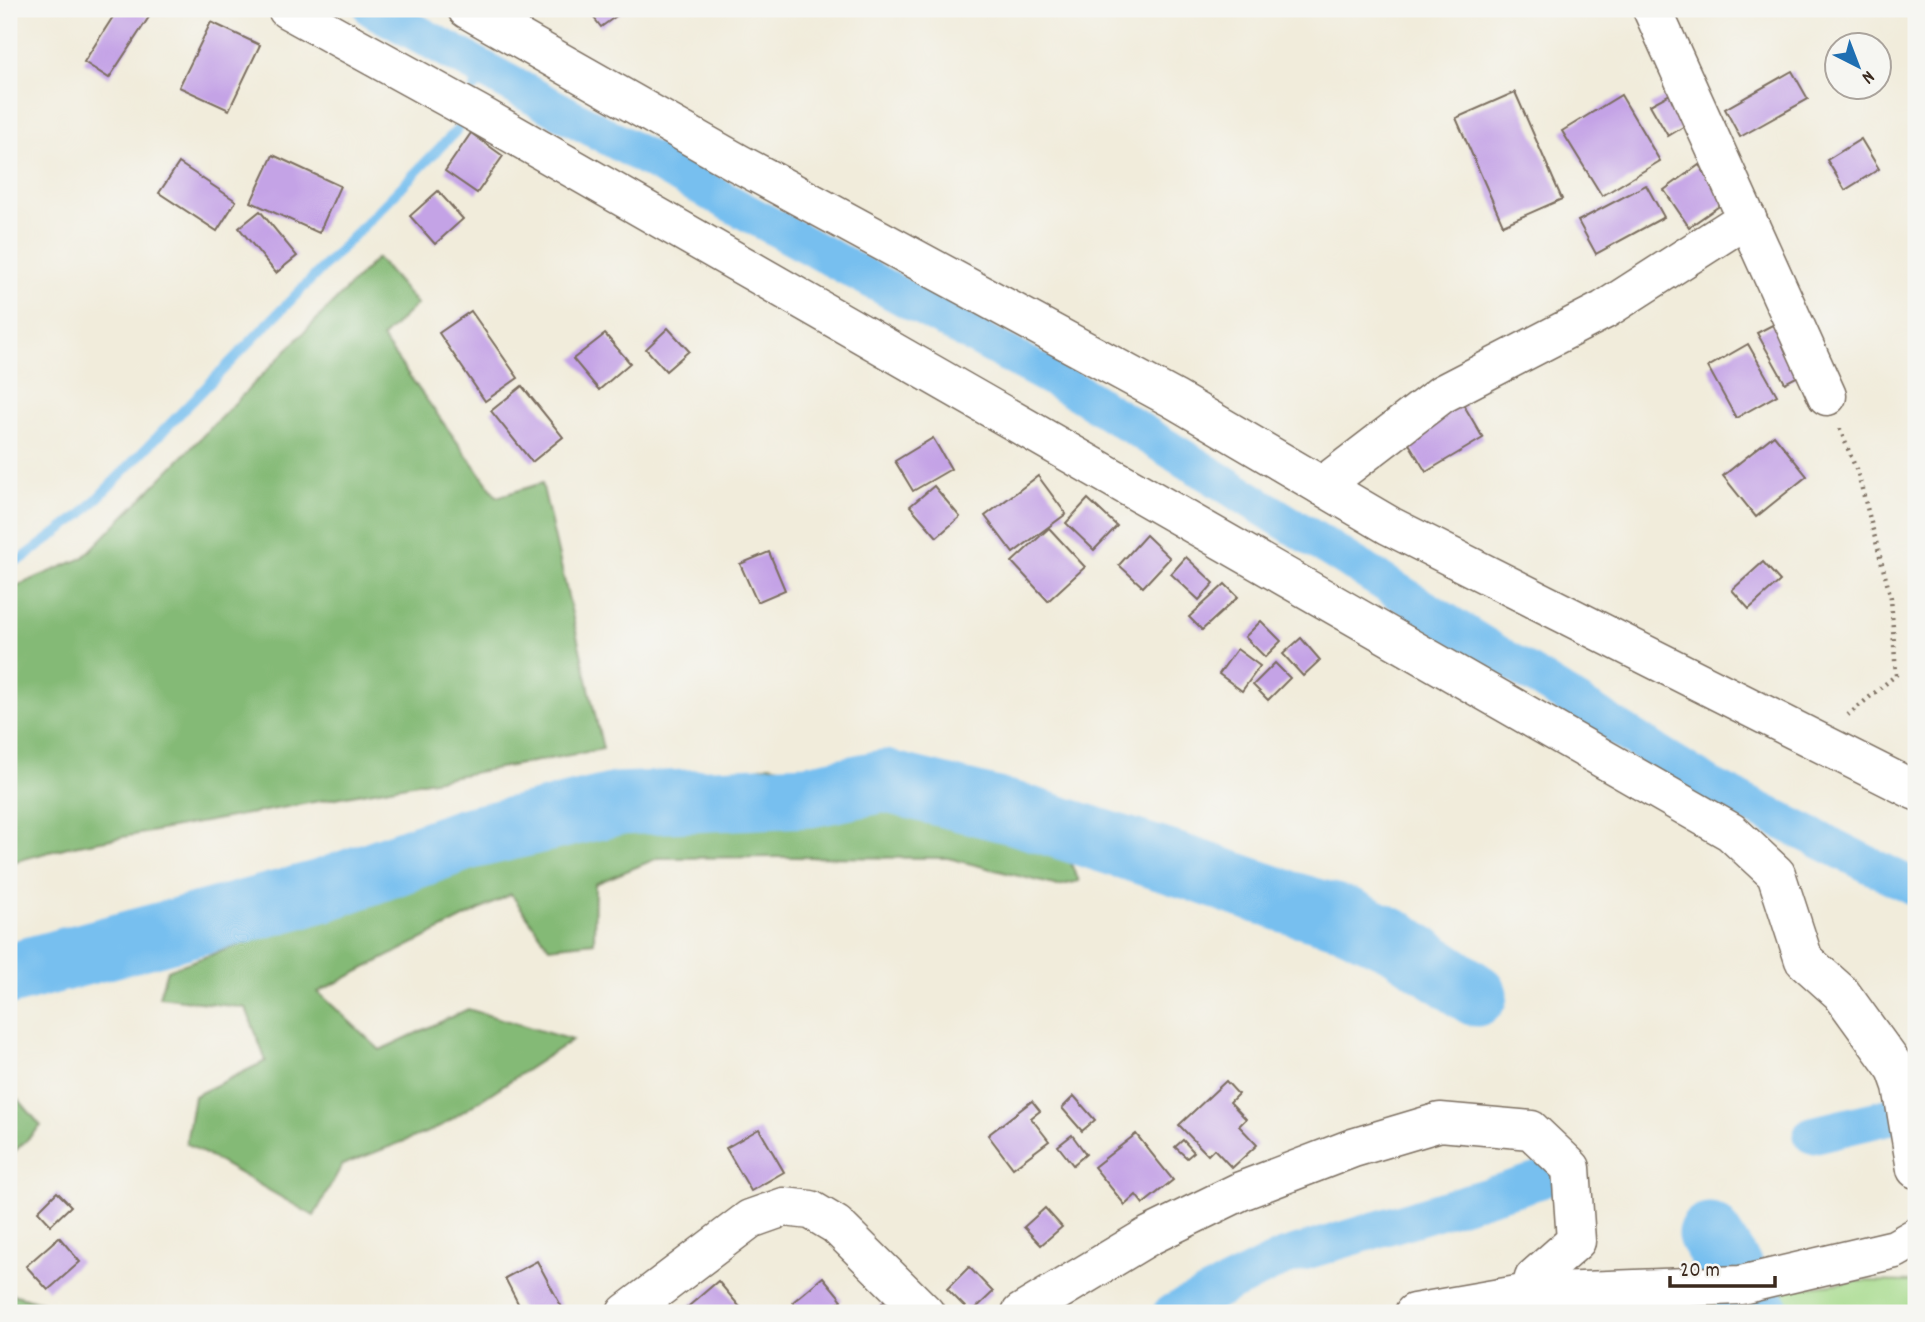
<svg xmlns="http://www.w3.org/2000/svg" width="1925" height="1322" viewBox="0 0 1925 1322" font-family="Dekko,sans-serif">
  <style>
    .green { fill: #a5da8a; stroke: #708254; stroke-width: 2 }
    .forest { fill: #84ba76; stroke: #60724a; stroke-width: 2 }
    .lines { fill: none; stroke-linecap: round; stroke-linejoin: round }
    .stream { stroke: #77bfef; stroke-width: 10 }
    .canal { stroke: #77bfef; stroke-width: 37 }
    .river { stroke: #77bfef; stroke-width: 63 }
    .building { fill: #c4a3e6 }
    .minor-casing { stroke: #7b6e60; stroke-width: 41 }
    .path { stroke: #7b6e60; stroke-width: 4.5; stroke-dasharray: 2 5; stroke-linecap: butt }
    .minor { stroke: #fff; stroke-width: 38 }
  </style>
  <rect width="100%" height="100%" fill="#f6f6f2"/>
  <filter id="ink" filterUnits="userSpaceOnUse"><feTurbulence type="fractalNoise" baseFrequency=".0143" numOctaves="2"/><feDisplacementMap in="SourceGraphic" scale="14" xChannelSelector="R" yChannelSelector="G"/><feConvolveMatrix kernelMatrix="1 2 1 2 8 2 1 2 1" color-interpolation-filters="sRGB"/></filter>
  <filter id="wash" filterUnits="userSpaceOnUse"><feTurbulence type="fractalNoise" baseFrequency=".00686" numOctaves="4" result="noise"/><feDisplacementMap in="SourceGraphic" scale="28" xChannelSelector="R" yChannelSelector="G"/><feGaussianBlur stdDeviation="1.57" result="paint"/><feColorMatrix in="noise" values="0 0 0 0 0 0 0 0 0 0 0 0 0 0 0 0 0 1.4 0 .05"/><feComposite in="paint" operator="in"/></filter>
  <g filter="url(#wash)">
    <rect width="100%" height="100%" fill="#f1ecdb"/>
    <!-- green -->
    <path class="green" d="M 1860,1281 L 1916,1282 L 1916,1313 L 1541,1313 L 1619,1307 Z"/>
    <!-- forest -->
    <g class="forest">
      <path d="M 377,258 L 417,304 L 382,338 L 497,497 L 542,483 L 603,749 L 68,847 L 9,863 L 9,585 L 14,587 L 83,558 Z"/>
      <path d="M 769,765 L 858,782 L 1060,841 L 1079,881 L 1058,886 L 948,858 L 788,857 L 658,858 L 595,884 L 594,942 L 549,947 L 511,894 L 318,992 L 380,1050 L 468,1009 L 572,1040 L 438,1128 L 342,1165 L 314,1216 L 186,1143 L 194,1096 L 266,1061 L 246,1008 L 159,997 L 167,970 L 499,855 L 646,795 Z"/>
      <path d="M 19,1100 L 41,1126 L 9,1157 L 9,1107 Z"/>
      <path d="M 9,1293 L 64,1309 L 61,1313 L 9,1313 Z"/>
    </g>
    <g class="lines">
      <!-- stream -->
      <g class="stream">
        <path d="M 474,88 L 486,72"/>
        <path d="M 9,563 L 23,558 L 82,514 L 458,129"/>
      </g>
      <!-- canal -->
      <g class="canal">
        <path d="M 373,9 L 1079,393 L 1709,785 L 1916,888"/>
        <path d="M 1812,1135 L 1916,1110"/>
        <path d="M 1171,1313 L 1283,1258 L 1541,1180"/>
      </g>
      <!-- river -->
      <g class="river">
        <path d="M 9,974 L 321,891 L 466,839 L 617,804 L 809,796 L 884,781 L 1017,814 L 1192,869 L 1288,902 L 1348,919 L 1399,943 L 1476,995"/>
        <path d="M 1709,1234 L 1759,1313"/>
      </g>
    </g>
    <g id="blocks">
      <!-- building -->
      <g class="building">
        <path d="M 118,9 L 137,9 L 149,17 L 109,78 L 84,62 Z"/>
        <path d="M 587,9 L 626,9 L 601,27 Z"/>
        <path d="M 211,22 L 260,45 L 229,110 L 179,87 Z"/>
        <path d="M 1792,71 L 1808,99 L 1740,137 L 1725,109 Z"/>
        <path d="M 1515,92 L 1562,199 L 1503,225 L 1456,118 Z"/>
        <path d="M 1670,94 L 1688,124 L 1668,136 L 1650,105 Z"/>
        <path d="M 1621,95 L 1660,161 L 1602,196 L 1562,131 Z"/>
        <path d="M 471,133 L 503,156 L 477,193 L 445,171 Z"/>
        <path d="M 1861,139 L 1879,169 L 1845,190 L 1827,160 Z"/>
        <path d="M 273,155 L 340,186 L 319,233 L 251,202 Z"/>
        <path d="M 179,163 L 236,201 L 217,231 L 159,193 Z"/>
        <path d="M 1699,165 L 1725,202 L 1689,227 L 1664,190 Z"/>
        <path d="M 1646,185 L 1664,217 L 1596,254 L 1578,221 Z"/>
        <path d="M 438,191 L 463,219 L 435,244 L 410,216 Z"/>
        <path d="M 260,211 L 297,256 L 276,273 L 239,228 Z"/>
        <path d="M 471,311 L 518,378 L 485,401 L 439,333 Z"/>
        <path d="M 1780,321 L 1808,371 L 1785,383 L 1757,333 Z"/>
        <path d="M 668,328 L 689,351 L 666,371 L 646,349 Z"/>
        <path d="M 605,334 L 630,363 L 599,390 L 573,359 Z"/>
        <path d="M 1748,344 L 1777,395 L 1736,418 L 1708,367 Z"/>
        <path d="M 522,386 L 563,437 L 532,462 L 491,411 Z"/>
        <path d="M 1459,397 L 1483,438 L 1426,472 L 1402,432 Z"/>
        <path d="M 1774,435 L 1807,476 L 1756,517 L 1723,476 Z"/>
        <path d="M 933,438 L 951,469 L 913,491 L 895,461 Z"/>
        <path d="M 1038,476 L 1066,514 L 1013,553 L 985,516 Z"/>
        <path d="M 934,486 L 960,517 L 937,537 L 910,506 Z"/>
        <path d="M 1088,499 L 1117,526 L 1094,550 L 1066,523 Z"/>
        <path d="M 1049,528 L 1085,567 L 1048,601 L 1012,562 Z"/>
        <path d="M 1146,535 L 1170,558 L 1143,587 L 1119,565 Z"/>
        <path d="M 769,552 L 785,590 L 757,602 L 740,564 Z"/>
        <path d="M 1186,557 L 1214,583 L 1199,600 L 1171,574 Z"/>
        <path d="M 1763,562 L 1780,581 L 1749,609 L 1732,590 Z"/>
        <path d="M 1225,584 L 1238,597 L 1202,630 L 1189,617 Z"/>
        <path d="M 1261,621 L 1281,641 L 1265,657 L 1245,637 Z"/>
        <path d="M 1301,638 L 1320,660 L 1303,676 L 1283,654 Z"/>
        <path d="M 1237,649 L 1260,666 L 1242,691 L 1219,674 Z"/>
        <path d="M 1275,663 L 1290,678 L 1268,700 L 1253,685 Z"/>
        <path d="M 1226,1081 L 1238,1094 L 1230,1102 L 1246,1119 L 1239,1126 L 1257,1145 L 1232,1168 L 1214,1149 L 1208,1155 L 1179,1125 Z"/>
        <path d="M 1074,1096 L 1095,1120 L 1082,1131 L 1062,1108 Z"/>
        <path d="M 1032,1101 L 1040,1111 L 1031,1118 L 1049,1141 L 1013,1168 L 988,1135 Z"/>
        <path d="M 759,1129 L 784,1172 L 751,1191 L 726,1148 Z"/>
        <path d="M 1136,1134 L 1173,1180 L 1143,1204 L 1136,1195 L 1125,1205 L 1094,1167 Z"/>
        <path d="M 1072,1135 L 1086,1154 L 1073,1165 L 1058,1146 Z"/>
        <path d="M 1183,1140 L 1194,1152 L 1187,1158 L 1175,1147 Z"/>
        <path d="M 57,1192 L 71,1206 L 51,1225 L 38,1211 Z"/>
        <path d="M 1045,1208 L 1062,1227 L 1041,1245 L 1024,1227 Z"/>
        <path d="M 59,1237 L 80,1262 L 48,1290 L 26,1266 Z"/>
        <path d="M 537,1261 L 565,1313 L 523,1313 L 505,1278 Z"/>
        <path d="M 969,1267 L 993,1292 L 971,1313 L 947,1289 Z"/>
        <path d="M 823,1277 L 842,1300 L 826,1313 L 802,1313 L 793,1302 Z"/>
        <path d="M 718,1281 L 745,1313 L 685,1313 L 683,1311 Z"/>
        <path d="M 884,1301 L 898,1313 L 874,1313 Z"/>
      </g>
    </g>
  </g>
  <g filter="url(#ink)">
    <use href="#blocks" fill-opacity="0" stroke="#7b6e60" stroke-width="2"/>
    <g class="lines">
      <!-- minor casing -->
      <g class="minor-casing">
        <g id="minor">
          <path d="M 287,9 L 478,114 L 1731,832 L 1776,874 L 1804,960 L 1841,993 L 1896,1069 L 1902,1086 L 1916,1169"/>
          <path d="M 467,9 L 738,163 L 1174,399 L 1390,526 L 1916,791"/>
          <path d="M 1652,9 L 1827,396"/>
          <path d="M 1322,486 L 1442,394 L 1604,310 L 1747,218"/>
          <path d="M 626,1313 L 750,1219 L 784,1207 L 811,1210 L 836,1225 L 925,1313"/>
          <path d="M 1021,1313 L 1149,1236 L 1241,1191 L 1353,1148 L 1440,1122 L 1531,1130 L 1571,1168 L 1576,1241 L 1534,1278 L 1524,1313"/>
          <path d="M 1414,1313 L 1529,1293 L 1741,1285 L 1895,1249 L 1916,1237"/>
        </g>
      </g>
      <!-- path -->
      <path class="path" d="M 1840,429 L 1858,474 L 1891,598 L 1896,675 L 1848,715"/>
      <!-- minor -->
      <use href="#minor" class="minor"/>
    </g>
  </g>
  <!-- margin -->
  <rect width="1925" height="1322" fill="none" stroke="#f6f6f2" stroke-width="35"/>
  <!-- north arrow -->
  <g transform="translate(1858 66) rotate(138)"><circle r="33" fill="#f6f6f2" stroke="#aba49d" stroke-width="2"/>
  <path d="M0-5L12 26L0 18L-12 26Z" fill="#1f6fb2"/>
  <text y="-10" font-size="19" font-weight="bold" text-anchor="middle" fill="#3b2a1e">N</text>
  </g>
  <!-- scale -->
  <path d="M1670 1276v10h105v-10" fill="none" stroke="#3b2a1e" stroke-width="3.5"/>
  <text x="1680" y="1276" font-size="21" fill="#3b2a1e" stroke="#f6f6f2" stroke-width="5" paint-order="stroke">20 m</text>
</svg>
